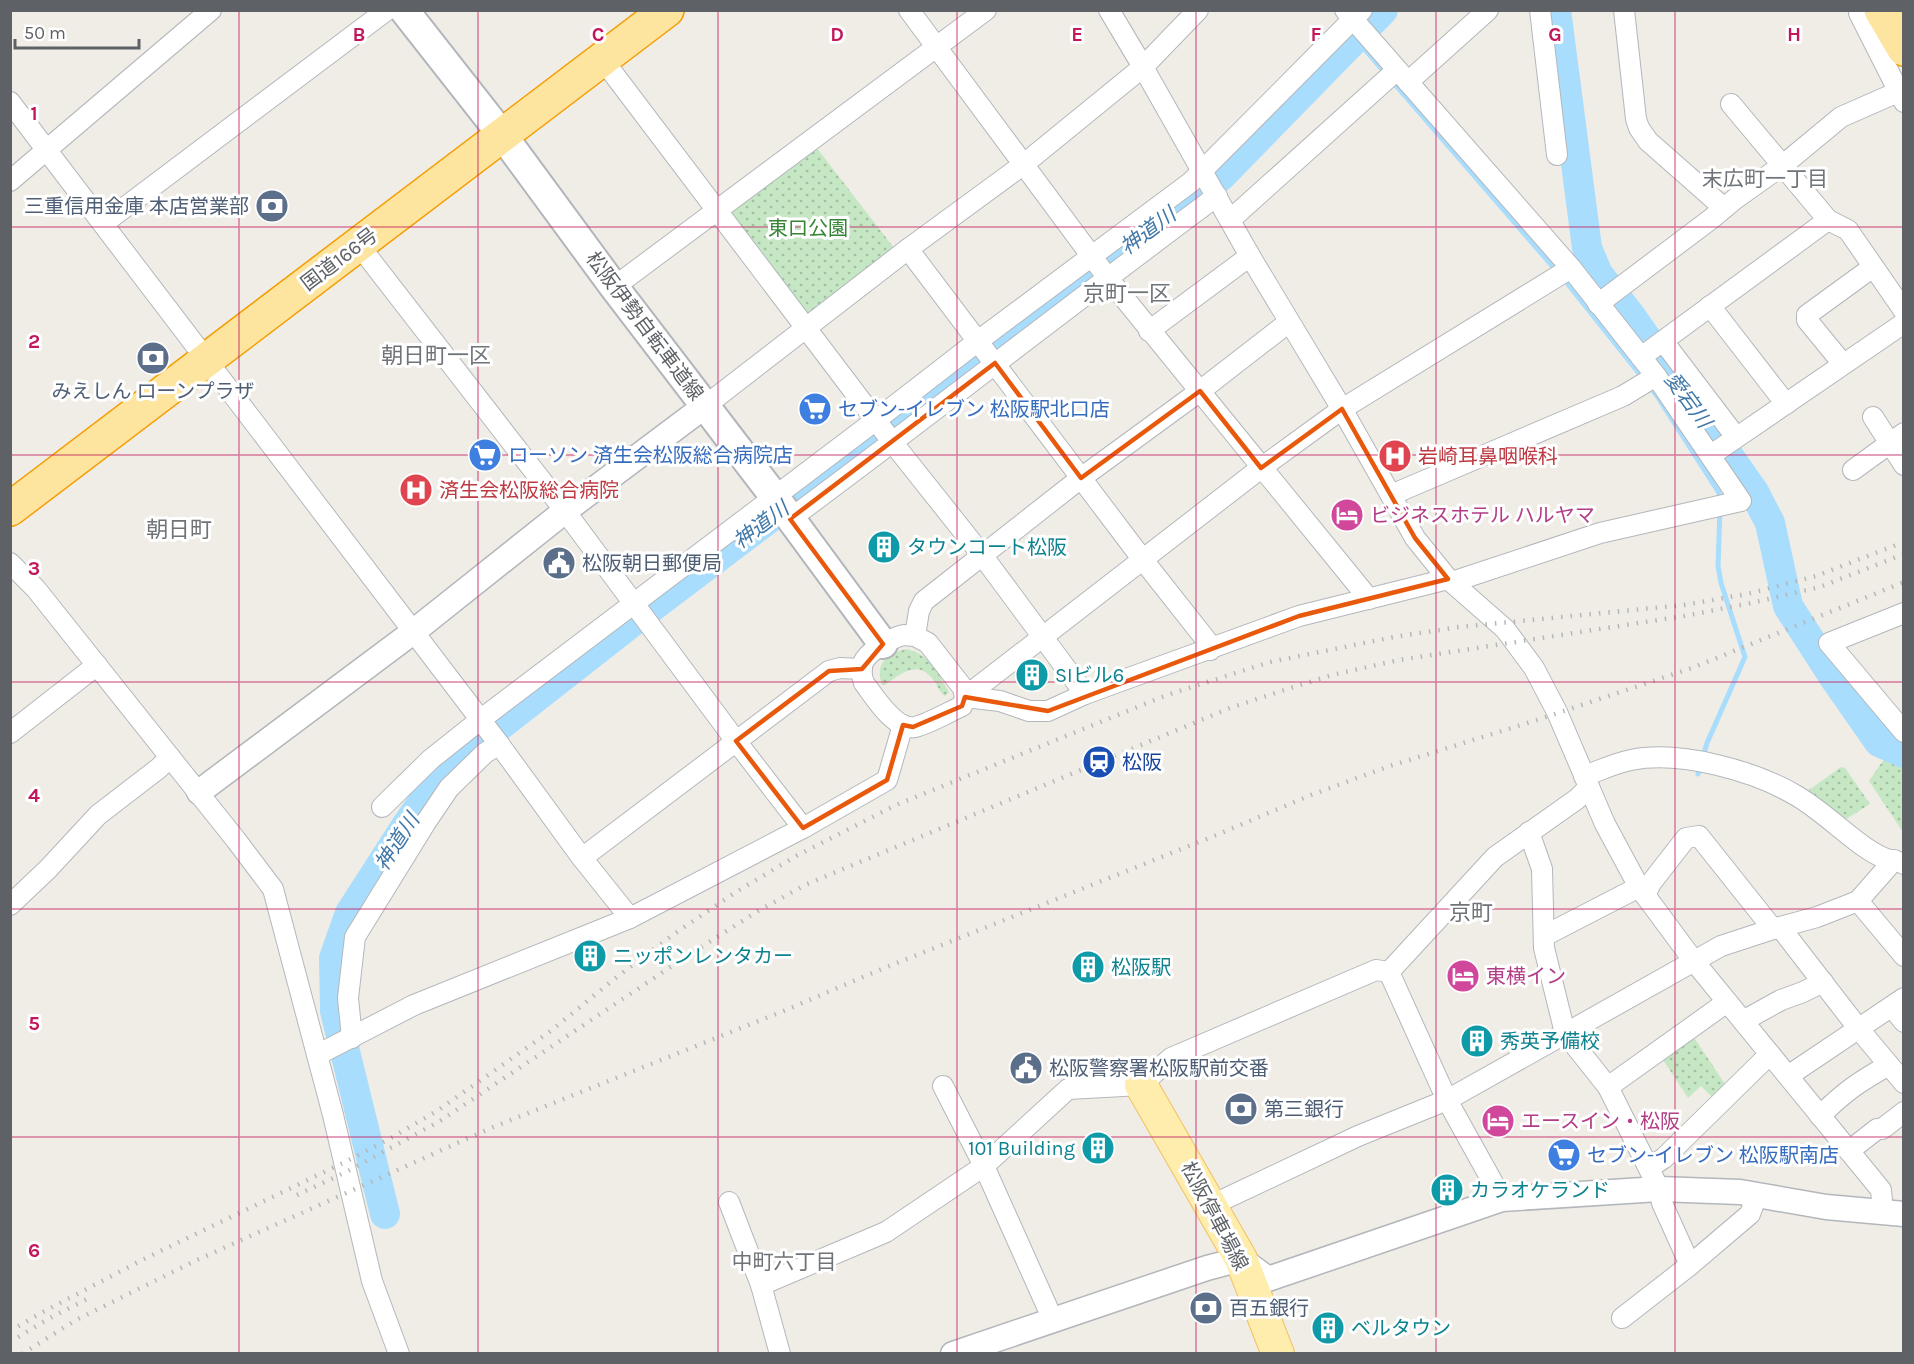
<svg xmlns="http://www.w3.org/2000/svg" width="1914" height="1364" viewBox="0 0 1914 1364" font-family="Karla,'Noto Sans JP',sans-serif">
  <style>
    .grass { fill: url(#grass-dots) }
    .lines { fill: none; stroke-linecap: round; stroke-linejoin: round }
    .stream { stroke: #a8ddfe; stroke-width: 5 }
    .river { stroke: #a8ddfe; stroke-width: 30 }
    .minor-casing { stroke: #b3b7bb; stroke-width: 22 }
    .tertiary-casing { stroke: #b3b7bb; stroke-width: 27 }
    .secondary-casing { stroke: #b2b6bb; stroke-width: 32 }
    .primary-casing { stroke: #f1c15e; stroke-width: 34 }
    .trunk-casing { stroke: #f49d02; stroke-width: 36 }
    .minor { stroke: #fff; stroke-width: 20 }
    .tertiary { stroke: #fff; stroke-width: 24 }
    .secondary { stroke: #fff; stroke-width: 28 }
    .primary { stroke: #feedad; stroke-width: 32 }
    .trunk { stroke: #fde49f; stroke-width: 33 }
    .rail { stroke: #b5b6b6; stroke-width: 4.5; stroke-dasharray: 1.5 8; stroke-linecap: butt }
    .marked { fill: none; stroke: #e8590c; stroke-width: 4.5; stroke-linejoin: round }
    .grid { fill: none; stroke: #c2185b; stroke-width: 1.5; stroke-opacity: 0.55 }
    .labels { text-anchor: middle; stroke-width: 6; stroke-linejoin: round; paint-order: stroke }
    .service-label { font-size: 20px; fill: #4e5e75; stroke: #fff; text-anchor: start }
    .park-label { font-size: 20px; fill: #368536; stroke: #fff }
    .street-label { font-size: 20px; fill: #5e6266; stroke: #fff }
    .shop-label { font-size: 20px; fill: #366cbe; stroke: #fff; text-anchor: start }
    .health-label { font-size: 20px; fill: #be3a42; stroke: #fff; text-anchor: start }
    .hotel-label { font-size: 20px; fill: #b23c85; stroke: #fff; text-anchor: start }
    .culture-label { font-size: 20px; fill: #0d838f; stroke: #fff; text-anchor: start }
    .transit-label { font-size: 20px; fill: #164399; stroke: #fff; text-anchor: start }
    .neighbourhood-label { font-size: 21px; fill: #6f7478; stroke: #fff }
    .water-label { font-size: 21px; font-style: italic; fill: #4178a8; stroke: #fff }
    .quarter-label { font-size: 22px; fill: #6f7478; stroke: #fff }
    .grid-label { font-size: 20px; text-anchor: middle; font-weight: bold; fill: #c2185b; stroke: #fff; stroke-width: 6; stroke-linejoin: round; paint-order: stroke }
  </style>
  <defs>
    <pattern id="grass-dots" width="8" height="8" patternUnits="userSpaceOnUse" patternTransform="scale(1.5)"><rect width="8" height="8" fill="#c5e7c3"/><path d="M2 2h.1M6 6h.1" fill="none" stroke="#a3bfa2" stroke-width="1.8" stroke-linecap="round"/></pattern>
  </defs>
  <rect width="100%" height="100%" fill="#f0ede6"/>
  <!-- grass -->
  <g class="grass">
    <path d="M 816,147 L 894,248 L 809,313 L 799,311 L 730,218 L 732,207 Z"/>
    <path d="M 907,649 C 932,656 937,672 949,692 L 945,696 C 938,691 937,683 931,677 C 916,660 899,675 885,685 L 882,685 C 875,663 886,654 907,649 Z"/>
    <path d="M 1887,755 L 1903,764 L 1903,832 L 1869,781 Z"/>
    <path d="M 1841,767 L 1845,768 L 1870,804 L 1843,821 L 1806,792 Z"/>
    <path d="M 1691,1033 L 1727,1087 L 1715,1100 L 1701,1086 L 1688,1098 L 1660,1055 Z"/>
    <path d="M 1126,1058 L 1131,1060 L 1135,1068 L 1130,1080 L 1116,1077 C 1115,1068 1116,1061 1126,1058 Z"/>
  </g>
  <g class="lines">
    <!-- stream -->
    <g class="stream">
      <path d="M 1355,38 L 1567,283 L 1657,396 L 1719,493 L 1720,501"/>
      <path d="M 1698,774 L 1707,743 L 1745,657 L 1721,583 L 1718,566 L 1720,510"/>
    </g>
    <!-- river -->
    <g class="river">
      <path d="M 1556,10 L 1587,248 L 1598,274 L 1633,319 L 1754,492 L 1770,523 L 1788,606 L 1835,679 L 1879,742 L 1904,753"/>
      <path d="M 385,1214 L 335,1011 L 334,958 L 350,913 L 406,826 L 440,777 L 498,727 L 631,623 L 1221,176 L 1383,10"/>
    </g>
    <!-- minor casing -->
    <g class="minor-casing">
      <g id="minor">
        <path d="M 909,10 L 1107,277 L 1369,599"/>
        <path d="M 1109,10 L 1143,67 L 1250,256 L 1342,409 L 1415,538 L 1448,579 L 1505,629 L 1534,668 L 1557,712 L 1605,824 L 1639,887 L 1693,960 L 1881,1190 L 1883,1212"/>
        <path d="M 1345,10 L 1571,268 L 1656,376 L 1741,501 L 1600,533 L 1452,582"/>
        <path d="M 1540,10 L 1557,155"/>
        <path d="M 1624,10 L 1636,119 L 1639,128 L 1648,141 L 1724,208"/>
        <path d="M 1860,10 L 1859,13 L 1904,102"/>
        <path d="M 603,60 L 893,443 L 982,555 L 1085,694"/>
        <path d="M 1408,82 L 1488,10"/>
        <path d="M 10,102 L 499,744 L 582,858 L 829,671 L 840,668 L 862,669"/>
        <path d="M 1731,104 L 1828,220 L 1848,230 L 1904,311"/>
        <path d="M 10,181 L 211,10"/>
        <path d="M 1230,220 L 1397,70"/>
        <path d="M 104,223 L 387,10"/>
        <path d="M 358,244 L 565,511 L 736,741 L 803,828"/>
        <path d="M 908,249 L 1143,560 L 1207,641 L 1210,650"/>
        <path d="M 614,287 L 986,10"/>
        <path d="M 1598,304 L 1711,219 L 1735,199 L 1783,165 L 1841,117 L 1898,92"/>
        <path d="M 1710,306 L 1786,404"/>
        <path d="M 1149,331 L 1250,256"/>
        <path d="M 1663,341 L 1736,437"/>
        <path d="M 1641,357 L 1828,220"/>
        <path d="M 1843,364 L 1807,320 L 1807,315 L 1873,267"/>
        <path d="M 705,406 L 908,249 L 1024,164 L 1143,67 L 1198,10"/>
        <path d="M 1873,417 L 1904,465"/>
        <path d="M 1711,455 L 1904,323"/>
        <path d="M 1853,470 L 1904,433"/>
        <path d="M 1391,495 L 1623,396 L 1656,376"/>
        <path d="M 790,519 C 933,413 1074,302 1217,196"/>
        <path d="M 10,563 L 36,589 L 236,840 L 273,889 L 333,1115 L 372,1281 L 399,1354"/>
        <path d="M 1904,613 L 1829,643 L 1904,732"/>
        <path d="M 904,635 L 915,636 L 928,643 L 963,688 L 965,697 L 962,706 C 949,712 928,724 915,727 C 895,731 874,696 864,683 C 862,677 860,669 863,663 C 868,651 891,638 904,635 Z"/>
        <path d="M 915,636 L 919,611 L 924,601 L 1081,478 L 1200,391 L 1289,322"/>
        <path d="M 965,697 L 1261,468 L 1342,409 L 1571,268"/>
        <path d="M 965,697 L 1000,701 L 1029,711 L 1048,711 L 1085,694 L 1299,616 L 1448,579"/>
        <path d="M 10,733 L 97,665"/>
        <path d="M 1584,776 C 1599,771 1615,763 1631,760 C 1680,750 1755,771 1797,796 C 1822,811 1843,832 1866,848 C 1872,852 1880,857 1887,859 C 1893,860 1898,861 1904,864"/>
        <path d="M 382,807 L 431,759 L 480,720 L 876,420 L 978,341 L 1191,182 L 1362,10"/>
        <path d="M 1529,832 L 1542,869 L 1544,948 L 1565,1033 L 1608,1087 L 1659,1189 L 1662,1203 L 1690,1265"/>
        <path d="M 582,858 L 630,918"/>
        <path d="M 1645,895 L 1651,883 L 1686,838 L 1699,836 L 1773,929"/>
        <path d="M 1858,901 L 1904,956"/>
        <path d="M 10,905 L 48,869 L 98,815 L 159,768 L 170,757"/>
        <path d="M 1780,927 L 1858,1028 L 1904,1083"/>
        <path d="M 1544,936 L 1639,887"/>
        <path d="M 1389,972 L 1447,1100 L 1502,1199"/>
        <path d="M 1892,1007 L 1904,1022"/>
        <path d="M 1743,1021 L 1781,1000 L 1803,992 L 1823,982"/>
        <path d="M 352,1038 L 348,998 L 355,937 L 426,822 L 449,788 L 485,753 L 499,744"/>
        <path d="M 317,1055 L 414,1005 L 630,918 L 803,828 L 887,780 L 903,725"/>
        <path d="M 1788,1076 L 1904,998"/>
        <path d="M 943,1086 L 984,1166 L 1053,1320"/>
        <path d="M 1608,1087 L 1727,1002"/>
        <path d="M 1820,1116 C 1844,1092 1860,1081 1889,1065"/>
        <path d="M 1849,1151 L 1877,1129 L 1882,1129 L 1904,1112"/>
        <path d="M 1649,1168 L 1664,1158 L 1770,1054"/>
        <path d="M 729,1202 L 761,1285 L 780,1354"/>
        <path d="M 1212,1205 L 1358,1136 L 1447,1100 L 1721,946 L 1773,929 L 1817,917 L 1858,901 L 1894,860"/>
        <path d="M 761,1285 L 886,1232 L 984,1166 L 1068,1089 L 1141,1085 L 1171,1058 L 1376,970 L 1389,972 L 1495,857 L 1577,799 L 1589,787"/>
        <path d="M 1622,1318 L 1690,1265 L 1750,1214 L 1757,1195"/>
      </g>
    </g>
    <!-- tertiary casing -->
    <g class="tertiary-casing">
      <g id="tertiary">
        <path d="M 199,792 L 413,632 L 565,511 L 705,406"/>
        <path d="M 953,1354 L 1207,1268 L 1241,1259 L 1268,1279 L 1502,1199 L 1659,1189 L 1740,1192 L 1826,1207 L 1904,1214"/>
      </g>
    </g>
    <!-- secondary casing -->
    <g class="secondary-casing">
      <path id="secondary" d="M 404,10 L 503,136 L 614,287 L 774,496 L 883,644"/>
    </g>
    <!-- primary casing -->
    <g class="primary-casing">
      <path id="primary" d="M 1141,1085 L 1241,1259 L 1278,1354"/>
    </g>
    <!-- trunk casing -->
    <g class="trunk-casing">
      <g id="trunk">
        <path d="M 1881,10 L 1904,49"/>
        <path d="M 10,509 L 667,10"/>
      </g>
    </g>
    <!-- minor -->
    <use href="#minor" class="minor"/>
    <!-- tertiary -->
    <use href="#tertiary" class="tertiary"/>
    <!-- secondary -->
    <use href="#secondary" class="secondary"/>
    <!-- primary -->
    <use href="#primary" class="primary"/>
    <!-- trunk -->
    <use href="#trunk" class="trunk"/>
    <!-- rail -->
    <g class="rail">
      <path d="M 297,1195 L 346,1172 L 440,1121 L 681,960 L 758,911 L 807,884 L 1230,708 L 1281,691 L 1332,675 L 1399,660 L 1684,616 L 1751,603 L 1820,587 L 1904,554"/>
      <path d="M 10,1331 L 43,1312 L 144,1259 L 345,1162 L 391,1138 L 437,1111 L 552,1030 L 613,980 L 674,934 L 736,892 L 798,855 L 896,805 L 1167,695 L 1270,662 L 1394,637 L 1459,627 L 1684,605 L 1747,594 L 1816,576 L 1904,542"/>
      <path d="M 10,1342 L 48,1319 L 93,1296"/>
      <path d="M 22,1354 L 76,1320 L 197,1260 L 491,1128 L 786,1010 L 877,971 L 1219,834 L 1311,795 L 1390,766 L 1537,720 L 1692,668 L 1904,582"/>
    </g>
  </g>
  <!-- marked area -->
  <path class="marked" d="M 995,363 L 1081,478 L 1200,391 L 1261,468 L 1342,409 L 1415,538 L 1448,579 L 1299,616 L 1048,711 L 965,697 L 962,706 L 913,727 L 903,725 L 887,780 L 803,828 L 736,741 L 829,671 L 862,669 L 883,644 L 790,519 Z"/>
  <!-- grid -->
  <path class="grid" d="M 239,10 L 239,1354M 478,10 L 478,1354M 718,10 L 718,1354M 957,10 L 957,1354M 1196,10 L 1196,1354M 1436,10 L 1436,1354M 1675,10 L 1675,1354M 10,227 L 1904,227M 10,455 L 1904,455M 10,682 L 1904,682M 10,909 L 1904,909M 10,1137 L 1904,1137"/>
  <!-- icons -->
  <defs>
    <g id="bank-disc" transform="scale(1.725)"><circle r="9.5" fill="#5c6f8a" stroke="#fff"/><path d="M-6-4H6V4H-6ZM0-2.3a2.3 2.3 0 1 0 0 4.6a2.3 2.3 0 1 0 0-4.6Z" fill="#fff"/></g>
    <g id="supermarket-disc" transform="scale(1.725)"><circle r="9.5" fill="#3f7fe0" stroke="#fff"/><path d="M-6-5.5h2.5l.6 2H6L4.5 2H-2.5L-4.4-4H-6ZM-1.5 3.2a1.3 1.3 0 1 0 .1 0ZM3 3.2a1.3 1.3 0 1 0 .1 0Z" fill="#fff"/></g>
    <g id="hospital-disc" transform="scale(1.725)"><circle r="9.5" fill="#e0444e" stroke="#fff"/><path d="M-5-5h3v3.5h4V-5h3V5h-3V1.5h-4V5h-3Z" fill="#fff"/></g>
    <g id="hotel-disc" transform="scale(1.725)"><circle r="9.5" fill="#d1479c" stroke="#fff"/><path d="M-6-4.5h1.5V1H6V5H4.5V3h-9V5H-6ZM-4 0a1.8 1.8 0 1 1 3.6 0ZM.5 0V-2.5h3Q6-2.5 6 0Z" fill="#fff"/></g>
    <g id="building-disc" transform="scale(1.725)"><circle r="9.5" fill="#0f9aa8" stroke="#fff"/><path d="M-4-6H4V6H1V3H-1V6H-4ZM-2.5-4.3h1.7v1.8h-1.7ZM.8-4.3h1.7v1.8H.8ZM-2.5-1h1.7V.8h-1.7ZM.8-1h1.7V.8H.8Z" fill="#fff"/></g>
    <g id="civic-disc" transform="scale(1.725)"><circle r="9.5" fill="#5c6f8a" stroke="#fff"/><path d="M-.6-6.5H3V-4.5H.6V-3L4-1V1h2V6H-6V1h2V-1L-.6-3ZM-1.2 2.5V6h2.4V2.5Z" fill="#fff"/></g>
    <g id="station-disc" transform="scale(1.725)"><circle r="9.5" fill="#1a4fb4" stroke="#fff"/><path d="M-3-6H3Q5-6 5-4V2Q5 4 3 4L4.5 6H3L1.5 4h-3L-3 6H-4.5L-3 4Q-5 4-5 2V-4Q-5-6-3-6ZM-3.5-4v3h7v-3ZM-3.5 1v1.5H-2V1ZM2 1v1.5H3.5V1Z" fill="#fff"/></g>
  </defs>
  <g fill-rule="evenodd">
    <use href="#bank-disc" x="272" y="206"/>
    <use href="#bank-disc" x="153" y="358"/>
    <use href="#supermarket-disc" x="815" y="409"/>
    <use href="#supermarket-disc" x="485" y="455"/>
    <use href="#hospital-disc" x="1395" y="456"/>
    <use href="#hospital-disc" x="416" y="490"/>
    <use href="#hotel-disc" x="1347" y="515"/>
    <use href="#building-disc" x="884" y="547"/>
    <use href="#civic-disc" x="559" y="563"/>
    <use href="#building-disc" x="1032" y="675"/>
    <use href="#station-disc" x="1099" y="762"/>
    <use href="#building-disc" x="590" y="956"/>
    <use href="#building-disc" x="1088" y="967"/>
    <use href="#hotel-disc" x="1463" y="976"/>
    <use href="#building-disc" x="1477" y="1041"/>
    <use href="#civic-disc" x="1026" y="1068"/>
    <use href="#bank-disc" x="1241" y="1109"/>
    <use href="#hotel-disc" x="1498" y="1121"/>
    <use href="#building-disc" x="1098" y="1148"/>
    <use href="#supermarket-disc" x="1564" y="1155"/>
    <use href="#building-disc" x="1447" y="1190"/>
    <use href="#bank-disc" x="1206" y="1308"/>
    <use href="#building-disc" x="1328" y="1328"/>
  </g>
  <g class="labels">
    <!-- service labels -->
    <g class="service-label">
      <text x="249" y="213" text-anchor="end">三重信用金庫 本店営業部</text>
      <text x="153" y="398" text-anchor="middle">みえしん ローンプラザ</text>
      <text x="582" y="570">松阪朝日郵便局</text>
      <text x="1049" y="1075">松阪警察署松阪駅前交番</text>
      <text x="1264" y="1116">第三銀行</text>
      <text x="1229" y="1315">百五銀行</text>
    </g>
    <!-- park labels -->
    <g class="park-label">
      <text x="808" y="235">東口公園</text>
    </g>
    <!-- street labels -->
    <g class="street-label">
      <text transform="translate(339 259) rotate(-37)" y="7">国道166号</text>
      <text transform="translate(645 326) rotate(53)" y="7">松阪伊勢自転車道線</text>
      <text transform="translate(1215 1216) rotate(62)" y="7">松阪停車場線</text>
    </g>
    <!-- shop labels -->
    <g class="shop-label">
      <text x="838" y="416">セブン-イレブン 松阪駅北口店</text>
      <text x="508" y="462">ローソン 済生会松阪総合病院店</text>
      <text x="1587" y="1162">セブン-イレブン 松阪駅南店</text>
    </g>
    <!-- health labels -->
    <g class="health-label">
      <text x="1418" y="463">岩崎耳鼻咽喉科</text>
      <text x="439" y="497">済生会松阪総合病院</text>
    </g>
    <!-- hotel labels -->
    <g class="hotel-label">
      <text x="1370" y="522">ビジネスホテル ハルヤマ</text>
      <text x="1486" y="983">東横イン</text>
      <text x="1521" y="1128">エースイン・松阪</text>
    </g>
    <!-- culture labels -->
    <g class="culture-label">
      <text x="907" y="554">タウンコート松阪</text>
      <text x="1055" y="682">SIビル6</text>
      <text x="613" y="963">ニッポンレンタカー</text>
      <text x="1111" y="974">松阪駅</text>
      <text x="1500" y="1048">秀英予備校</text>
      <text x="1075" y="1155" text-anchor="end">101 Building</text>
      <text x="1470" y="1197">カラオケランド</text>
      <text x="1351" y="1335">ベルタウン</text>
    </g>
    <!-- transit labels -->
    <g class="transit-label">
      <text x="1122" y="769">松阪</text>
    </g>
    <!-- neighbourhood labels -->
    <g class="neighbourhood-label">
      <text x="1765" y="186">末広町一丁目</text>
      <text x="784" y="1269">中町六丁目</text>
    </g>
    <!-- water labels -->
    <g class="water-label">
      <text transform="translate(1148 231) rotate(-37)" y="7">神道川</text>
      <text transform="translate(1688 400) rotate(54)" y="7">愛宕川</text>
      <text transform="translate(761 525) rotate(-37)" y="7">神道川</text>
      <text transform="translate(397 842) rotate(-57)" y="7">神道川</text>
    </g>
    <!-- quarter labels -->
    <g class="quarter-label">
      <text x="1127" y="301">京町一区</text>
      <text x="436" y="363">朝日町一区</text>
      <text x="179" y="537">朝日町</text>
      <text x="1471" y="920">京町</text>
    </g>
  </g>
  <g class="grid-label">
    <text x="359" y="41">B</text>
    <text x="598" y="41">C</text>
    <text x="837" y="41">D</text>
    <text x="1077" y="41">E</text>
    <text x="1316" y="41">F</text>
    <text x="1555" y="41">G</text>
    <text x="1794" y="41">H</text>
    <text x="34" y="120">1</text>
    <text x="34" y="348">2</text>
    <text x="34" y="575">3</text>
    <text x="34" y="802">4</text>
    <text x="34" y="1030">5</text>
    <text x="34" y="1257">6</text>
  </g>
  <!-- border -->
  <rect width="1914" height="1364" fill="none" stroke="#5e6266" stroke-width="24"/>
  <!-- scale -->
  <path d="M15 39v9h124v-9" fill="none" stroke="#5e6266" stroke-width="3"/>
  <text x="24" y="39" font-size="18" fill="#5e6266" stroke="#ffffff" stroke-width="4.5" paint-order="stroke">50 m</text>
</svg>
